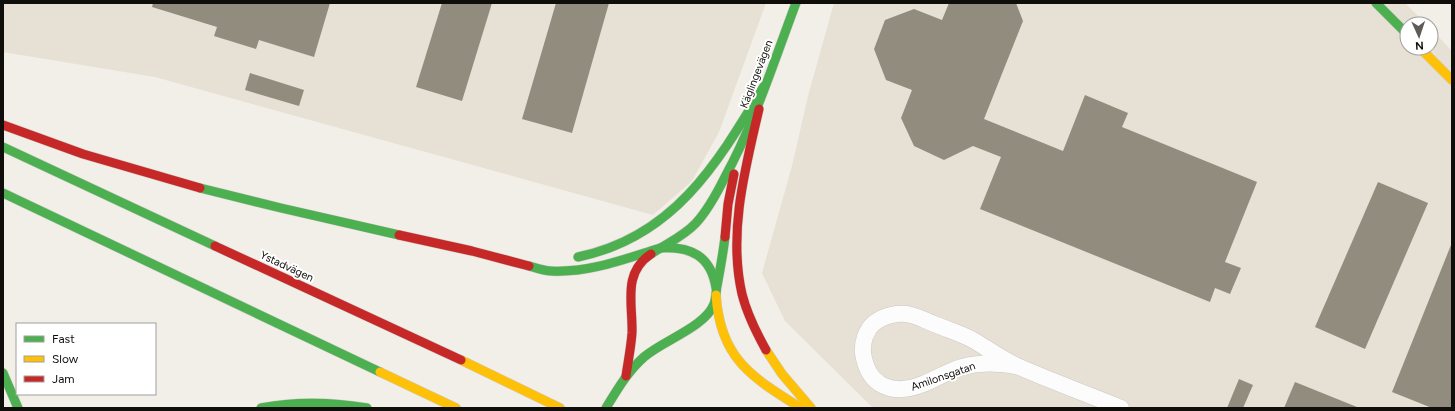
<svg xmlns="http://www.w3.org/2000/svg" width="1455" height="411" viewBox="0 0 1455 411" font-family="Figtree,sans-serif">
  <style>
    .built { fill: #e7e0d4 }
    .building { fill: #928c7f }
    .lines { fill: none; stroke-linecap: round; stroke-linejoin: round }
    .street-casing { stroke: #ccc9c4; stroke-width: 17 }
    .fast-casing { stroke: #ccc9c4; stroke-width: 10 }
    .slow-casing { stroke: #ccc9c4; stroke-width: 10 }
    .jam-casing { stroke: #ccc9c4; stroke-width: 10 }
    .street { stroke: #fdfcfc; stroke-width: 16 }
    .fast { stroke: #4caf50; stroke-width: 9 }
    .slow { stroke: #ffc107; stroke-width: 9 }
    .jam { stroke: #c62828; stroke-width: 9 }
    .labels { text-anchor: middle; stroke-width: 4; stroke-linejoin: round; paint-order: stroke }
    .street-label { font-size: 11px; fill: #100e0a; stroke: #fff }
  </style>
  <rect width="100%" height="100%" fill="#f2eee8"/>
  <!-- built -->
  <g class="built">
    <path d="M 3,3 L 766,3 L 719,132 L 692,181 L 653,215 L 155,77 L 3,52 Z"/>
    <path d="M 834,3 L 1405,3 L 1426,24 L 1407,24 L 1407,48 L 1431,48 L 1431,29 L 1452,51 L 1452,408 L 873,408 L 785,321 L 762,273 L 792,166 L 808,96 Z"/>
  </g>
  <!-- building -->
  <g class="building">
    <path d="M 153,3 L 330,3 L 314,57 L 259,40 L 256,49 L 214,36 L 217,27 L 152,7 Z"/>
    <path d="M 442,3 L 492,3 L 462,101 L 416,87 Z"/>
    <path d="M 556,3 L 609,3 L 572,133 L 522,119 Z"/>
    <path d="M 949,3 L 1016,3 L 1023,21 L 984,119 L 1063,151 L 1085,95 L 1128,113 L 1122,127 L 1257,182 L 1225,262 L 1241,268 L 1230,294 L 1215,288 L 1210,302 L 980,209 L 1001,157 L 973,146 L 944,160 L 914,146 L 901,118 L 912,90 L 886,80 L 874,49 L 885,20 L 914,9 L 942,20 Z"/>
    <path d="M 250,73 L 304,90 L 299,106 L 245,90 Z"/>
    <path d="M 1378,182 L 1428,203 L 1365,349 L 1315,327 Z"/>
    <path d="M 1451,245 L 1452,408 L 1432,408 L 1392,392 Z"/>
    <path d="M 1239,379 L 1253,385 L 1243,408 L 1227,408 Z"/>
    <path d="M 1295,382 L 1357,407 L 1357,408 L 1284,408 Z"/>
  </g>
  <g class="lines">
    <!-- street casing -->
    <g class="street-casing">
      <path id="street" d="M 1016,366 C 997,363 981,362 962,367 C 948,371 936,379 923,384 C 893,396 868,387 863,353 C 862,342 866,330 874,323 C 885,315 899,312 911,315 C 920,317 928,322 937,325 C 949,330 962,334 973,340 C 988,349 1002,359 1017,366 C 1051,381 1087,394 1121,408"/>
    </g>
    <!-- fast casing -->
    <g class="fast-casing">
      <g id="fast">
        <path d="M 1376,3 L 1407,34"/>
        <path d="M 3,147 L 215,246"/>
        <path d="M 200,188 L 281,208 L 399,235"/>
        <path d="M 3,193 L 380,372"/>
        <path d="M 660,248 C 691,246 711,256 716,288"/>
        <path d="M 651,254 C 667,243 683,237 696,223 C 708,210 717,193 725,177 C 755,122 774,61 796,3"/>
        <path d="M 578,257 C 674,237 717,164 764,86"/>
        <path d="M 529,266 C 536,268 544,271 551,271 C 588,273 622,260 657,249"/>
        <path d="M 3,373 L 18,408"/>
        <path d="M 261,408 C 297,401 331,402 367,408"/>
        <path d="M 606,408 C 617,390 628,371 644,357 C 664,340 705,327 714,304 C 716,299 716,291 717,286 C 720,270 723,254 725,237"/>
      </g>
    </g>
    <!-- slow casing -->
    <g class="slow-casing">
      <g id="slow">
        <path d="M 1420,48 L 1452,80"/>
        <path d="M 716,295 C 720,358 751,377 801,408"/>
        <path d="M 766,350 L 782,374 L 811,408"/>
        <path d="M 461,360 L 560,408"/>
        <path d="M 380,372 L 456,408"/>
      </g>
    </g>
    <!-- jam casing -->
    <g class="jam-casing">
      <g id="jam">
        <path d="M 759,109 C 745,169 728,233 742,294 C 747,314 756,332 766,350"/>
        <path d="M 3,125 L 83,154 L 200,188"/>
        <path d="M 399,235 L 472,251 L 529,266"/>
        <path d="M 725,237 L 728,204 L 734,174"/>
        <path d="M 215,246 L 461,360"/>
        <path d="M 626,376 C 628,362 631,347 632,333 C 633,304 622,273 651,254"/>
      </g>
    </g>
    <!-- street -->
    <use href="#street" class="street"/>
    <!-- fast -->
    <use href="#fast" class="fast"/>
    <!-- slow -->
    <use href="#slow" class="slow"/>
    <!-- jam -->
    <use href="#jam" class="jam"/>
  </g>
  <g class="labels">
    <!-- street labels -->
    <g class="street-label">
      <text transform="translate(756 74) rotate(-69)" y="4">Käglingevägen</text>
      <text transform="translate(287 266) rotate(25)" y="4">Ystadvägen</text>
      <text transform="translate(943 376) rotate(-19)" y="4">Amilonsgatan</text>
    </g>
  </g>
  <!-- border -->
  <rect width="1455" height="411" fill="none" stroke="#100e0a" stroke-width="8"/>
  <!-- legend -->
  <rect x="16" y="323" width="140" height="72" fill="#ffffff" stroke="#9f9f9d"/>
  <rect x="24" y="336" width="20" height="6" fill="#4caf50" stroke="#9f9f9d"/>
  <text x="52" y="343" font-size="12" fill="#100e0a">Fast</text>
  <rect x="24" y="356" width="20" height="6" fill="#ffc107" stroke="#9f9f9d"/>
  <text x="52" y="363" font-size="12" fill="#100e0a">Slow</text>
  <rect x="24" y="376" width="20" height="6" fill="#c62828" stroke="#9f9f9d"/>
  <text x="52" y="383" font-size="12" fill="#100e0a">Jam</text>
  <!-- north arrow -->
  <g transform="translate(1419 36) rotate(177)"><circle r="19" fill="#ffffff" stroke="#9f9f9d"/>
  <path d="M0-3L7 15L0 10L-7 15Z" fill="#5f5c58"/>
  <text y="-6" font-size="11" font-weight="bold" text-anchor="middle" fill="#100e0a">N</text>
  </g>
</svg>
